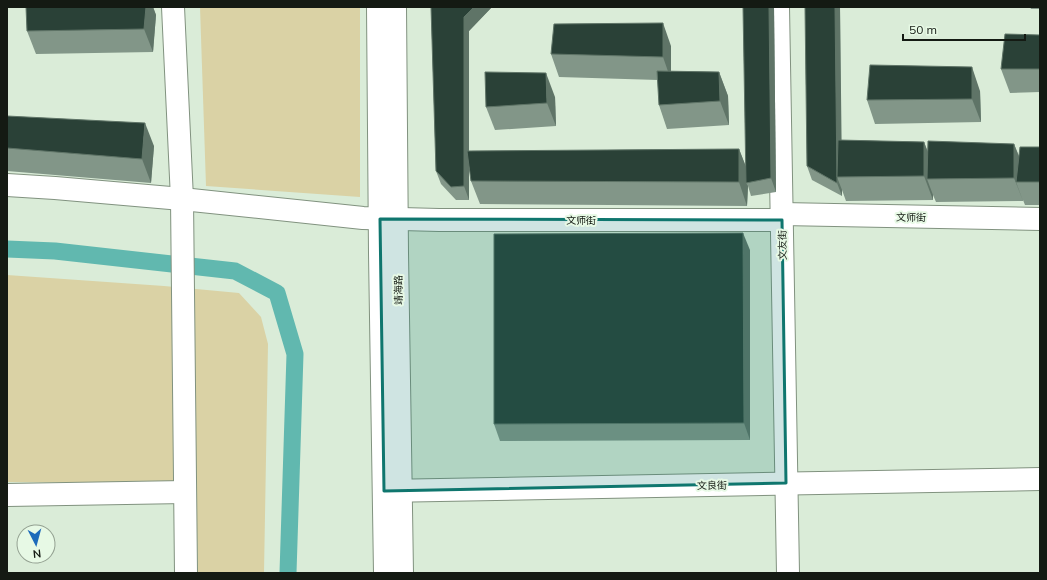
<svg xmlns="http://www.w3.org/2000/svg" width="1047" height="580" viewBox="0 0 1047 580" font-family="Mulish,'Noto Sans SC',sans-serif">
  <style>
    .green { fill: #dad2a5 }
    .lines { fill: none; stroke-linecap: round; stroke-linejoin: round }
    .canal { stroke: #61b8af; stroke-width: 17 }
    .minor-casing { stroke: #81927f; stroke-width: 24 }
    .minor { stroke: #fff; stroke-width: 22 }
    .wall { fill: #829688 }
    .shaded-wall { fill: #5f7467 }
    .building { fill: #2a4137; stroke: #5f7467 }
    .marked { fill: #0f766e; fill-opacity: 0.2; stroke: #0f766e; stroke-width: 3; stroke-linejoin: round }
    .labels { text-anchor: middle; stroke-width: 4; stroke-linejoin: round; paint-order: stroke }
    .street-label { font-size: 10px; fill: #141a13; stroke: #e7f9e5 }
  </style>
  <rect width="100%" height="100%" fill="#daecd8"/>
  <!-- green -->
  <g class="green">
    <path d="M 200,7 L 360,7 L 360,197 L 206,186 Z"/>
    <path d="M 7,275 L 164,286 L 239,293 L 261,317 L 268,344 L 264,573 L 198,573 L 196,484 L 7,482 Z"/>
  </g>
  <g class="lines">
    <!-- canal -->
    <path class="canal" d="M 7,249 L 55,251 L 235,271 L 277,293 L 295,354 L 288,573"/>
    <!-- minor casing -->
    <g class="minor-casing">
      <g id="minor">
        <path d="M 173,7 L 182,199 L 186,573"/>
        <path d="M 378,7 L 380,253 L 385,573"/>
        <path d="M 395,7 L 397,253 L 402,573"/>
        <path d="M 778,7 L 788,573"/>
        <path d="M 7,185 L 55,188 L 182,199 L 363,218 L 439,220 L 782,220"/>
        <path d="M 782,214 L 1040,219"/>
        <path d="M 384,491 L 1040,479"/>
        <path d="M 7,495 L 185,492"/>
      </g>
    </g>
    <!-- minor -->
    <use href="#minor" class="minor"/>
  </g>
  <!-- wall -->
  <g class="wall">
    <path d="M 26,7 L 153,7 L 156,15 L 153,52 L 36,54 L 27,31 Z"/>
    <path d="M 431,7 L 492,7 L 469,31 L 469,151 L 739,149 L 746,167 L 743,7 L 774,7 L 776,192 L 751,196 L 748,186 L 747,206 L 480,204 L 471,181 L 469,164 L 469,200 L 456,200 L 441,184 L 436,171 Z"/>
    <path d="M 805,7 L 840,7 L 841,140 L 924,142 L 928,152 L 1014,144 L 1019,156 L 1040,147 L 1040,205 L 1025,205 L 1023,200 L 1023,201 L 936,202 L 933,195 L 933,200 L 846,201 L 842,190 L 842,196 L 812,180 L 807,166 Z"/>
    <path d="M 1030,7 L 1040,7 L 1040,9 L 1031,9 Z"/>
    <path d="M 1040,35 L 1040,92 L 1010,93 L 1001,69 Z"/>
    <path d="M 671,46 L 671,71 L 719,72 L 728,96 L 729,125 L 667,129 L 659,105 L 658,80 L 559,77 L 551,54 Z"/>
    <path d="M 980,91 L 981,122 L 875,124 L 867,100 Z"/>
    <path d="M 555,97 L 556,126 L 495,130 L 486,107 Z"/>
    <path d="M 7,116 L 154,146 L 151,183 L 7,171 Z"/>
    <path d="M 750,250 L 750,440 L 500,441 L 494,424 Z"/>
  </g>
  <!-- shaded-wall -->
  <g class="shaded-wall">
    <path d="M 146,7 L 153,7 L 156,15 L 153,52 L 144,29 Z"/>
    <path d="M 474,7 L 492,7 L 469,31 L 469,200 L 464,186 L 464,17 Z"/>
    <path d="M 769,7 L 774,7 L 776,192 L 771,178 Z"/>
    <path d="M 835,7 L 840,7 L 842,177 L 837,177 L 842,190 L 842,196 L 837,183 Z"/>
    <path d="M 663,23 L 671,46 L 671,80 L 663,57 Z"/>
    <path d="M 972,67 L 980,91 L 981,122 L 972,99 Z"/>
    <path d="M 719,72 L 728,96 L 729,125 L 720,101 Z"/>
    <path d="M 546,73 L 555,97 L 556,126 L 547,103 Z"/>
    <path d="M 145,123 L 154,146 L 151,183 L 142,159 Z"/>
    <path d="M 924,142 L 933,166 L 927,179 L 933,195 L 933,200 L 924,176 Z"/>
    <path d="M 1014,144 L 1023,167 L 1016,182 L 1023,201 L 1014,178 Z"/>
    <path d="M 739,149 L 748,172 L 746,183 L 748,186 L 747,206 L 739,182 Z"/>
    <path d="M 743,233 L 750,250 L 750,440 L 744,423 Z"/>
  </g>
  <!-- building -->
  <g class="building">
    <path d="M 26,7 L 146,7 L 144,29 L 27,31 Z"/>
    <path d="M 431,7 L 474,7 L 464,17 L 464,186 L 451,187 L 436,171 Z"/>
    <path d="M 743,7 L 769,7 L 771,178 L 746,183 Z"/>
    <path d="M 805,7 L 835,7 L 837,183 L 807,166 Z"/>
    <path d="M 663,23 L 663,57 L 551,54 L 554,24 Z"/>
    <path d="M 1005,34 L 1040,35 L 1040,69 L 1001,69 Z"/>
    <path d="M 870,65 L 972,67 L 972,99 L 867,100 Z"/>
    <path d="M 657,71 L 719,72 L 720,101 L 659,105 Z"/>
    <path d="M 485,72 L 546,73 L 547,103 L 486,107 Z"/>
    <path d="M 7,116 L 145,123 L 142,159 L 7,148 Z"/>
    <path d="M 838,140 L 924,142 L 924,176 L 837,177 Z"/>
    <path d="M 928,141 L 1014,144 L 1014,178 L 927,179 Z"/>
    <path d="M 1020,147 L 1040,147 L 1040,182 L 1016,182 Z"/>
    <path d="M 739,149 L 739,182 L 471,181 L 467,151 Z"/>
    <path d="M 743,233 L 744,423 L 494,424 L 494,234 Z"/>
  </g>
  <!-- marked area -->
  <path class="marked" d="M 380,219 L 782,220 L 786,483 L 384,491 Z"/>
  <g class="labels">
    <!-- street labels -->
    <g class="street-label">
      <text transform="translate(911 217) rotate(1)" y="4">文师街</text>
      <text x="581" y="224">文师街</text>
      <text transform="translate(782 245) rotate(-91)" y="4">文友街</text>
      <text transform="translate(398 290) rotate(-91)" y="4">靖海路</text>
      <text transform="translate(712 485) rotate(-1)" y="4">文良街</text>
    </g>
  </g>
  <!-- border -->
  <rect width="1047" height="580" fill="none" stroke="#141a13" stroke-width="16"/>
  <!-- north arrow -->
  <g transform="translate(36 544) rotate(174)"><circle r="19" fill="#e7f9e5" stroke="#93a091"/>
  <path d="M0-3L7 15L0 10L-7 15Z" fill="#1d6bba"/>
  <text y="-6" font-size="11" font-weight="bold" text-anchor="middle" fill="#141a13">N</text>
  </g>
  <!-- scale -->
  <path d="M903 34v6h122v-6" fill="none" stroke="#141a13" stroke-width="2"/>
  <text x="909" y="34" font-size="12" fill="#141a13" stroke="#e7f9e5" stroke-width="3" paint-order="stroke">50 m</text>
</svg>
